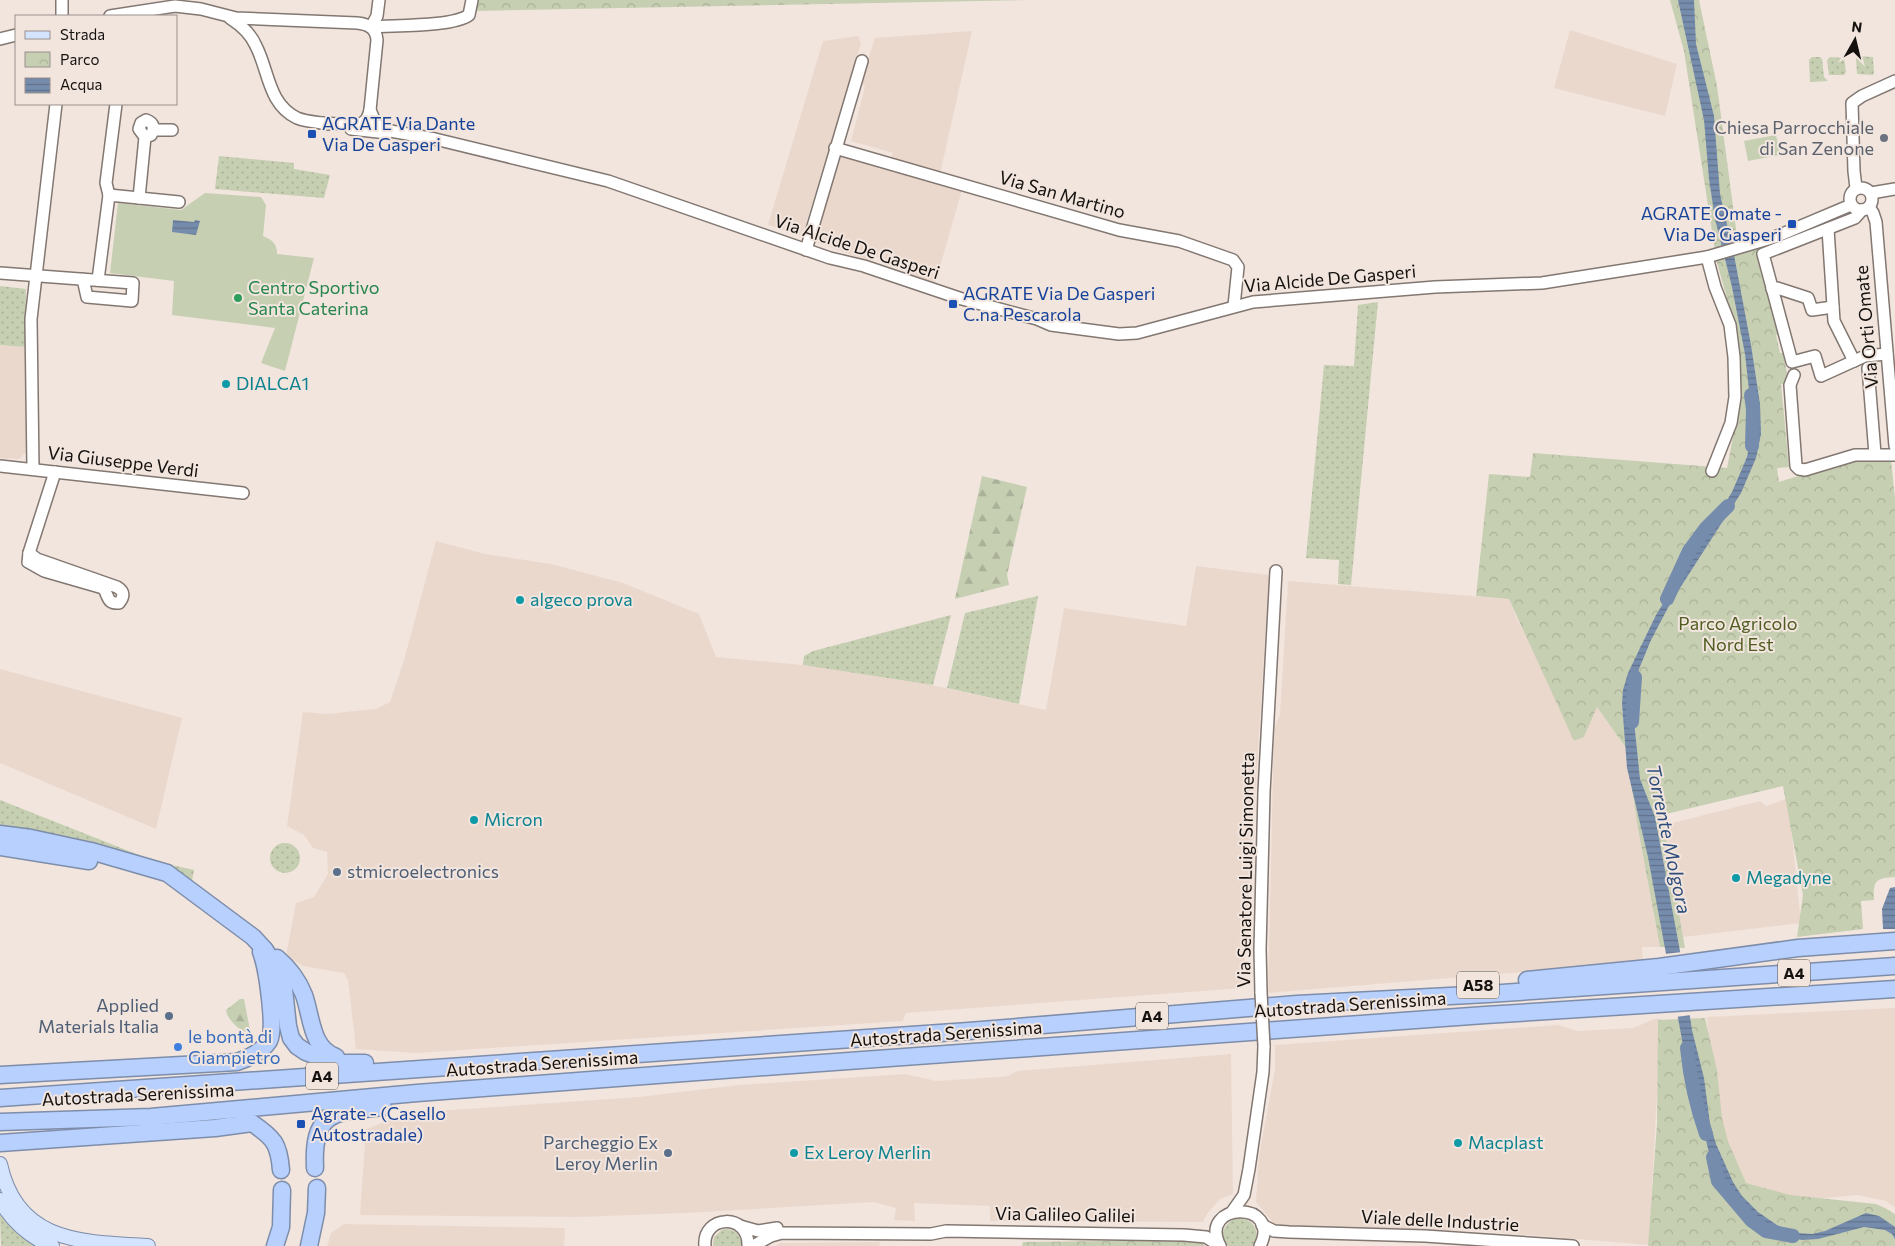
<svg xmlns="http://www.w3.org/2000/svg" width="1895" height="1246" viewBox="0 0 1895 1246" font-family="Commissioner,sans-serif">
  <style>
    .built { fill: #ebd8cd }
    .grass { fill: url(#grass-dots) }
    .forest { fill: url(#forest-firs) }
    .park { fill: url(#park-crowns) }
    .pitch { fill: #c7cfb2 }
    .water { fill: url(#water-rules) }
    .pier { fill: #f1e5de }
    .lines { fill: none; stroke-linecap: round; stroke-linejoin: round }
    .river { stroke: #768cad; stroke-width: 14 }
    .minor-casing { stroke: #827771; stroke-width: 14 }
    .major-casing { stroke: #7e8daa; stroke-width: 16 }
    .highway-casing { stroke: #7e8daa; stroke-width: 19 }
    .minor { stroke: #fff; stroke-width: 11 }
    .major { stroke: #d4e3fe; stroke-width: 14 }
    .highway { stroke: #b7d0fe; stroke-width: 16 }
    .minor-bridge-casing { stroke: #827771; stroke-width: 14; stroke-linecap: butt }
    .minor-bridge { stroke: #fff; stroke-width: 11 }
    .transit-dot { fill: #1a4fb4; stroke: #f1e5de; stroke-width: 2 }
    .worship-dot { fill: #6b7280; stroke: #f1e5de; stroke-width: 2 }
    .leisure-dot { fill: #2e9e5b; stroke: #f1e5de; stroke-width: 2 }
    .culture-dot { fill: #0f9aa8; stroke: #f1e5de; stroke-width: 2 }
    .service-dot { fill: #5c6f8a; stroke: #f1e5de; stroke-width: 2 }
    .shop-dot { fill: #3f7fe0; stroke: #f1e5de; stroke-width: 2 }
    .labels { text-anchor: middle; stroke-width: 4; stroke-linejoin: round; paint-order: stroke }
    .shield { fill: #f1e5de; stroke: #57514d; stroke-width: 1 }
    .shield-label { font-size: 16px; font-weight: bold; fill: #15110f }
    .transit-label { font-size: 18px; fill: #164399; stroke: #f1e5de; text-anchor: start }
    .worship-label { font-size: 18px; fill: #5b616d; stroke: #f1e5de; text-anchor: end }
    .street-label { font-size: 18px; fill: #15110f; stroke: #f1e5de }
    .leisure-label { font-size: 18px; fill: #27864d; stroke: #f1e5de; text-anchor: start }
    .culture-label { font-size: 18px; fill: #0d838f; stroke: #f1e5de; text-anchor: start }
    .park-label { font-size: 18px; fill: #505d20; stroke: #f1e5de }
    .service-label { font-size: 18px; fill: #4e5e75; stroke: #f1e5de; text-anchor: end }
    .shop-label { font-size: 18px; fill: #366cbe; stroke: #f1e5de; text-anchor: start }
    .water-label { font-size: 19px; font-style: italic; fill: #2e4d7b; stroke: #f1e5de }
  </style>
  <defs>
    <pattern id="grass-dots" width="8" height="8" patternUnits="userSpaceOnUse" patternTransform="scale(1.25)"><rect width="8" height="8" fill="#c7cfb2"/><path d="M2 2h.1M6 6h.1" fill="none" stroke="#aab198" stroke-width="1.8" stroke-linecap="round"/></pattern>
    <pattern id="forest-firs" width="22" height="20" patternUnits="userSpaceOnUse" patternTransform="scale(1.25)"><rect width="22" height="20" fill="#c7cfb2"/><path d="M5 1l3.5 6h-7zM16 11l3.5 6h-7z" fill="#aab198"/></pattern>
    <pattern id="park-crowns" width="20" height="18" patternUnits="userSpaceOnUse" patternTransform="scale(1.25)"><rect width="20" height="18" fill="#c7cfb2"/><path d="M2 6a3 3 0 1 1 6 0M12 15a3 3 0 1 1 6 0" fill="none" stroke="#aab198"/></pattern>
    <pattern id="water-rules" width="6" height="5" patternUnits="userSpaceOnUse" patternTransform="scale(1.25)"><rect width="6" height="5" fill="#768cad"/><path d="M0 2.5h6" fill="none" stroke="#60718b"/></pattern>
  </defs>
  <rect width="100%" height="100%" fill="#f1e5de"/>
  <!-- built -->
  <g class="built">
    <path d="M 1570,30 L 1677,64 L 1665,116 L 1554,88 Z"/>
    <path d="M 972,31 L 940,174 L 891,158 L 893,153 L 851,141 L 865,87 L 861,81 L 875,38 Z"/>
    <path d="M 858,36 L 861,43 L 802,236 L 768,225 L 823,41 Z"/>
    <path d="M 841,156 L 962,190 L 935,284 L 907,275 L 908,267 L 870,255 L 866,260 L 813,241 Z"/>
    <path d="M 0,345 L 25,347 L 26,452 L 19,459 L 0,458 Z"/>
    <path d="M 436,541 L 485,554 L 551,564 L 623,583 L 699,614 L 716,657 L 803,665 L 927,684 L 1046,710 L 1064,608 L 1186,626 L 1196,566 L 1269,575 L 1243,988 L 906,1013 L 903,1021 L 416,1053 L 356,1049 L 348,980 L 344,973 L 303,966 L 286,956 L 296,903 L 314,897 L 328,874 L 327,852 L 313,848 L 304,835 L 287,826 L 303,712 L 326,714 L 376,709 L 390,702 L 404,660 Z"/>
    <path d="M 1288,581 L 1509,599 L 1518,621 L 1584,737 L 1597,706 L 1626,749 L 1638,829 L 1660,947 L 1642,947 L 1643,962 L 1268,993 L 1274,728 L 1280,715 Z"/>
    <path d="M 0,669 L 182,718 L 156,829 L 0,763 Z"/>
    <path d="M 1788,798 L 1801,923 L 1683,937 L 1664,825 L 1760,801 L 1766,806 Z"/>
    <path d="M 1895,1008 L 1895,1208 L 1886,1201 L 1857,1195 L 1769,1204 L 1741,1180 L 1729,1159 L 1712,1068 L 1707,1017 Z"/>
    <path d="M 1654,1019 L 1661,1019 L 1649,1245 L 1483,1231 L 1275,1225 L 1256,1202 L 1259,1156 L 1275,1069 L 1275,1045 L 1558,1025 L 1577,1031 L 1633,1028 Z"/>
    <path d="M 1231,1054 L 1233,1194 L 1220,1199 L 1207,1214 L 1203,1222 L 990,1221 L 990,1206 L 914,1203 L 915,1221 L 894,1220 L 896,1208 L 874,1202 L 686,1213 L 577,1217 L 360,1215 L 366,1129 L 408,1113 L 639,1097 L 739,1085 L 905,1074 L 936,1081 L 999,1077 L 1008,1076 L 1017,1071 Z"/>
    <path d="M 344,1224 L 565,1228 L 564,1246 L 327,1246 L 331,1233 Z"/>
    <path d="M 880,1242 L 879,1246 L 776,1246 L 780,1243 Z"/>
  </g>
  <!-- grass -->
  <g class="grass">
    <path d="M 1858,56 L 1873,57 L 1874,72 L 1873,75 L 1857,74 L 1856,59 Z"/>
    <path d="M 1812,57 L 1820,57 L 1822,59 L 1824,77 L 1828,81 L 1810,82 L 1809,60 Z"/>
    <path d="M 1830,57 L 1844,58 L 1846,72 L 1844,75 L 1829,75 L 1827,60 Z"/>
    <path d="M 219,156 L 294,163 L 294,169 L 330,175 L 324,198 L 215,189 Z"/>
    <path d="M 0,286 L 26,289 L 25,347 L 0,345 Z"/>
    <path d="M 1378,302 L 1351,585 L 1338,584 L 1339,560 L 1306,558 L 1324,365 L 1354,366 L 1358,305 Z"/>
    <path d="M 1038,596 L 1019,704 L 947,688 L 965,613 Z"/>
    <path d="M 951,615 L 933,685 L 803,665 L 804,656 L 813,651 Z"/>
    <path d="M 0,800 L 154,861 L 194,870 L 192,881 L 180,873 L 0,829 Z"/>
    <circle cx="285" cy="858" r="15"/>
    <path d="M 0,1215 L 10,1226 L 37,1246 L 1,1246 Z"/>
    <path d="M 1236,1218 C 1253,1217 1262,1232 1253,1246 L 1226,1246 C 1219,1235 1224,1223 1236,1218 Z"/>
    <path d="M 723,1229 C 735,1228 742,1235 741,1246 L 713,1246 L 714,1237 Z"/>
  </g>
  <!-- forest -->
  <g class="forest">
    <path d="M 982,476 L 1027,487 L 1007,575 L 1009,585 L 955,599 Z"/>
    <path d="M 240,999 L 244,999 L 250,1030 L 248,1037 L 247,1032 C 238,1030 227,1019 226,1010 Z"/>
  </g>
  <!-- park -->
  <g class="park">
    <path d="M 476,0 L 1028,0 L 475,11 Z"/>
    <path d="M 1670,0 L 1699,0 L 1717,86 L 1738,244 L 1758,239 L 1784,333 L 1776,335 L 1780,353 L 1783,353 L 1789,383 L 1781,384 L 1789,467 L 1777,468 L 1779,482 L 1859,457 L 1891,460 L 1895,499 L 1895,877 C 1876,878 1873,880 1874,900 L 1861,901 L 1863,929 L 1797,937 L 1803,895 L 1783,786 L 1662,815 L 1685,948 L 1660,947 L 1638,829 L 1626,748 L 1597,707 L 1584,737 L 1574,741 L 1509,599 L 1476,596 L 1489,474 L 1530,477 L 1533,453 L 1727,468 L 1736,422 L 1735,326 L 1717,263 L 1684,51 Z"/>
    <path d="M 1705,1018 L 1717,1070 L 1722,1118 L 1728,1141 L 1746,1183 L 1790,1195 L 1876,1204 L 1885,1208 L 1895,1214 L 1895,1246 L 1648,1246 L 1657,1124 L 1658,1020 Z"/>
    <path d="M 1186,1240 L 1198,1240 L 1205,1246 L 1022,1246 L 1023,1242 Z"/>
  </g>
  <!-- pitch -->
  <g class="pitch">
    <path d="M 1776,135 L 1780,155 L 1748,161 L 1744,141 Z"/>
    <path d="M 205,193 L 261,197 L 266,205 L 263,236 C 272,240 277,243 277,254 L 314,258 L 285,371 L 261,363 L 275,328 L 172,315 L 174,281 L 110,273 L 118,203 L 181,210 Z"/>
  </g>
  <!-- water -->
  <g class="water">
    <path d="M 1678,0 L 1694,0 L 1696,44 L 1714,116 L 1720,194 L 1734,255 L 1751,345 L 1760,404 L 1761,434 L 1756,458 L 1741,493 L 1671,602 L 1651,640 L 1639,669 L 1632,702 L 1640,779 L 1655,817 L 1680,951 L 1692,1030 L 1704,1078 L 1710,1124 L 1716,1144 L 1733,1182 L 1742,1196 L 1758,1212 L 1777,1225 L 1796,1233 L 1812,1234 L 1825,1231 L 1866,1213 L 1879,1216 L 1895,1227 L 1895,1239 L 1892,1234 L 1885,1230 L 1864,1227 L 1818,1239 L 1802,1240 L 1784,1236 L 1760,1226 L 1746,1216 L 1719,1179 L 1710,1157 L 1683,1045 L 1648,857 L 1627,768 L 1622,703 L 1623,690 L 1628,673 L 1656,615 L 1732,492 L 1747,457 L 1753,426 L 1745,354 L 1732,287 L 1715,219 L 1709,179 L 1704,120 Z"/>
    <path d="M 173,220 L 194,222 L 195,220 L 200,221 L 196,235 L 172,232 Z"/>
    <path d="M 1895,887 L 1895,929 L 1883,929 L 1882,909 L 1890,888 Z"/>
  </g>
  <!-- pier -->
  <path class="pier" d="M 1682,952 L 1692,1015 L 1675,1017 L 1664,954 Z"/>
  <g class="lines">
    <!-- river -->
    <g class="river">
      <path d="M 1751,395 L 1753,409 L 1752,446"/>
      <path d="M 1667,599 L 1689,551 L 1706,528 L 1728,506"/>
      <path d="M 1632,722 L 1635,677"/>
      <path d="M 1687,1048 C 1690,1078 1696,1106 1706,1134"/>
      <path d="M 1713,1157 L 1718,1181 L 1751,1220 L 1766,1231 L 1793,1236"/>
    </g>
    <!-- minor casing -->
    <g class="minor-casing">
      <g id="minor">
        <path d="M 62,0 L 62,16"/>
        <path d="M 110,16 L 175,6 L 201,9 L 236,18 L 357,23 C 368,24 376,28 377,40 L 370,110 C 368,118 366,123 356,125 L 321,123"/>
        <path d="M 230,18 C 241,25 251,34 256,46 C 269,71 268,104 297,118 C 307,122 318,122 328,124"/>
        <path d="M 371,27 C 395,25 452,27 469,15 L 472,0"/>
        <path d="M 371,27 L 377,16 L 379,0"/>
        <path d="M 0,39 L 16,35"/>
        <path d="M 370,110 L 376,124 L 385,130 L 435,139 L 608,181 L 830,258 L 864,266 L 962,299 L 1037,319 L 1051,325 L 1119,334 L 1137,333 L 1253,302 L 1435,287 L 1542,283 L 1707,257 L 1775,237 L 1851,205"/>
        <path d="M 351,129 L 387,133"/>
        <path d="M 154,130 L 172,130"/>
        <path d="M 835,148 L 1119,230 L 1179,241 L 1233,260 L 1238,267 L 1234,306"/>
        <circle cx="1861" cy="199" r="11"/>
        <path d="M 1856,188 L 1854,171 L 1852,103 L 1862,96 L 1895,81"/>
        <path d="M 1871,193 L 1895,189"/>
        <path d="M 109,195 L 106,183 L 116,104"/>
        <path d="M 139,198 L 145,137 L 139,129 L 141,123 L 146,120 C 154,123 155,128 151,135 L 145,137"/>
        <path d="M 1869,207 L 1873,213 L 1876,222 L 1895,446"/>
        <path d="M 1862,210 L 1855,218 L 1763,254 L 1792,362 L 1815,356 L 1821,376 L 1865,356 L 1887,354"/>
        <path d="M 1828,229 L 1834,321 L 1854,361"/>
        <path d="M 806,250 L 862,61"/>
        <path d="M 1707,257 L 1715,287 L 1730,325 L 1734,357 L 1735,397 L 1731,423 L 1712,471"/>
        <path d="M 0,273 L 133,283 L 132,301 L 87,297 L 83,279"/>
        <path d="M 98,280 L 109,195 L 179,202"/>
        <path d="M 1772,289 L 1777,288 L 1808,298 L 1812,310 L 1833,307"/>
        <path d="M 1868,368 L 1875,454"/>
        <path d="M 1794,375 L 1790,385 L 1796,466 L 1799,469 L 1805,470 L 1855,455 L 1895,455"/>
        <path d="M 0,466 L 243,493"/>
        <path d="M 33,469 L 31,319 L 56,104"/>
        <path d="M 29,553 L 37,559 L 117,587 C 125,592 124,597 119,603 C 106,604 109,595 103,588 L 44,571 L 28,562 Z"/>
        <path d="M 29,553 L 55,472"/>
        <path d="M 1261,993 L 1260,949 L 1264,792 L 1276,571"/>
        <path d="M 1232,1212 L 1244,1195 L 1249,1169 L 1263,1072 L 1264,1046"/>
        <path d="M 1262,1225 L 1274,1231 L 1289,1232 L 1425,1236 L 1573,1246"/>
        <path d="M 740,1226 L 758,1231 L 777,1228"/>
        <path d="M 705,1246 C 702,1215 749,1212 748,1246"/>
        <path d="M 753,1246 L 771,1236 L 782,1233 L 931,1234 L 946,1231 L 1184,1235 L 1206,1237 L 1220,1246"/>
        <path d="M 1220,1246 C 1197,1201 1283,1200 1260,1246"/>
      </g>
    </g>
    <!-- major casing -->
    <g class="major-casing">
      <g id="major">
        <path d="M 0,1164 C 17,1244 83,1242 148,1246"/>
        <path d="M 0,1200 C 12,1221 30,1237 52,1246"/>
      </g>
    </g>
    <!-- highway casing -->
    <g class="highway-casing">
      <g id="highway">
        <path d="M 0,834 L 31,838 L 91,851 L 167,873 L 253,937 L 265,950 L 283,980 L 288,1026 L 291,1038 L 297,1046 L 306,1052 L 325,1059 L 344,1063 L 365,1063"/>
        <path d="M 0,847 L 89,861"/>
        <path d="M 277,958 C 289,968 298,980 304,995 C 312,1018 311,1048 336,1057"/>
        <path d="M 1527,980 L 1659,967 L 1798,948 L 1895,941"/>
        <path d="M 0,1075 L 237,1062 C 249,1058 262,1052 269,1041 C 276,1028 267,967 261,952"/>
        <path d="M 0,1098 L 969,1031 L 1297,1004 L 1488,994 L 1895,966"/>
        <path d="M 0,1122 L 151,1117 L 417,1093 L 710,1071 L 1485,1015 L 1895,989"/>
        <path d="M 0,1143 L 215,1128 L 252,1123 C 274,1138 279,1144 281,1170"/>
        <path d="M 315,1168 C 312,1110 335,1112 383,1107"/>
        <path d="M 275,1246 L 281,1227 L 282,1190"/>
        <path d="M 309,1246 L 316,1213 L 317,1188"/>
      </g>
    </g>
    <!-- minor -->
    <use href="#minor" class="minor"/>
    <!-- major -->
    <use href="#major" class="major"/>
    <!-- highway -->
    <use href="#highway" class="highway"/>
    <!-- minor-bridge casing -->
    <g class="minor-bridge-casing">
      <path id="minor-bridge" d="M 1261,993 L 1264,1046"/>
    </g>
    <!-- minor-bridge -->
    <use href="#minor-bridge" class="minor-bridge"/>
  </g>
  <!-- markers -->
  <g class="transit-dot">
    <rect x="307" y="129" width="10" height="10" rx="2.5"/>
    <rect x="1787" y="219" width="10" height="10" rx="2.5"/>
    <rect x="948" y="299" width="10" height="10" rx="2.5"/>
    <rect x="296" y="1119" width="10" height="10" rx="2.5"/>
  </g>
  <circle class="worship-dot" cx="1884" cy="138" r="5"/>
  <circle class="leisure-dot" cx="238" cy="298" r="5"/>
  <g class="culture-dot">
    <circle cx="226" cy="384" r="5"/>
    <circle cx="520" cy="600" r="5"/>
    <circle cx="474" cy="820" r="5"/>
    <circle cx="1736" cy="878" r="5"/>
    <circle cx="1458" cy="1143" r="5"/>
    <circle cx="794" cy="1153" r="5"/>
  </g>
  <g class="service-dot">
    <circle cx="337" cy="872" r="5"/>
    <circle cx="169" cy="1016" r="5"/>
    <circle cx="668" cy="1153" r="5"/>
  </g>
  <circle class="shop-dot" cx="178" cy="1047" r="5"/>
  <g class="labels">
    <!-- shield labels -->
    <g class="shield">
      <rect x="1778" y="959.5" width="32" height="27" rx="4"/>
      <rect x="1457" y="971.5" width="42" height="27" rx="4"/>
      <rect x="1136" y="1002.5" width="32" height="27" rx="4"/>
      <rect x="306" y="1062.5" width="32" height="27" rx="4"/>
    </g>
    <g class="shield-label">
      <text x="1794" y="979">A4</text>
      <text x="1478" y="991">A58</text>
      <text x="1152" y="1022">A4</text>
      <text x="322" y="1082">A4</text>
    </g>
    <!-- transit labels -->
    <g class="transit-label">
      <text x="322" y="130">AGRATE Via Dante<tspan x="322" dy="21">Via De Gasperi</tspan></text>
      <text x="1782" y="220" text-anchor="end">AGRATE Omate -<tspan x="1782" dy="21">Via De Gasperi</tspan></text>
      <text x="963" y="300">AGRATE Via De Gasperi<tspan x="963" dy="21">C.na Pescarola</tspan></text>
      <text x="311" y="1120">Agrate - (Casello<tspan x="311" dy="21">Autostradale)</tspan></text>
    </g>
    <!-- worship labels -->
    <g class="worship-label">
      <text x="1874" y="134">Chiesa Parrocchiale<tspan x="1874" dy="21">di San Zenone</tspan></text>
    </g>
    <!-- street labels -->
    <g class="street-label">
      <text transform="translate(1062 195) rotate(16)" y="6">Via San Martino</text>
      <text transform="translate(857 247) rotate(18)" y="6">Via Alcide De Gasperi</text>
      <text transform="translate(1330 279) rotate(-5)" y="6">Via Alcide De Gasperi</text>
      <text transform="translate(1867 327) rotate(-95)" y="6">Via Orti Omate</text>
      <text transform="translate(123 462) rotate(7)" y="6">Via Giuseppe Verdi</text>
      <text transform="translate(1246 870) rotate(-89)" y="6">Via Senatore Luigi Simonetta</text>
      <text transform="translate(1350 1005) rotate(-4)" y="6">Autostrada Serenissima</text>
      <text transform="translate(946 1034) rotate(-4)" y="6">Autostrada Serenissima</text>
      <text transform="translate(542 1064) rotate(-4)" y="6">Autostrada Serenissima</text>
      <text transform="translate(138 1095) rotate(-3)" y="6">Autostrada Serenissima</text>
      <text transform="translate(1065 1215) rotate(1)" y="6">Via Galileo Galilei</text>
      <text transform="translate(1440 1221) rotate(3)" y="6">Viale delle Industrie</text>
    </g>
    <!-- leisure labels -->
    <g class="leisure-label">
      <text x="248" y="294">Centro Sportivo<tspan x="248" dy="21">Santa Caterina</tspan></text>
    </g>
    <!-- culture labels -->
    <g class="culture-label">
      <text x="236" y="390">DIALCA1</text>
      <text x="530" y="606">algeco prova</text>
      <text x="484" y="826">Micron</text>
      <text x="1746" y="884">Megadyne</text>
      <text x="1468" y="1149">Macplast</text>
      <text x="804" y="1159">Ex Leroy Merlin</text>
    </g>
    <!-- park labels -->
    <g class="park-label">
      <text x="1738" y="630">Parco Agricolo<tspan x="1738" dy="21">Nord Est</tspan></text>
    </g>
    <!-- service labels -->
    <g class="service-label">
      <text x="347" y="878" text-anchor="start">stmicroelectronics</text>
      <text x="159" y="1012">Applied<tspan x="159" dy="21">Materials Italia</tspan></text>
      <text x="658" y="1149">Parcheggio Ex<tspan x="658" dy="21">Leroy Merlin</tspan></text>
    </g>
    <!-- shop labels -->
    <g class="shop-label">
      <text x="188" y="1043">le bontà di<tspan x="188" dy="21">Giampietro</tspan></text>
    </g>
    <!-- water labels -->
    <g class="water-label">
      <text transform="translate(1669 839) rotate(78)" y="7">Torrente Molgora</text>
    </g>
  </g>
  <!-- legend -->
  <rect x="15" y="15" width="162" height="90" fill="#f1e5de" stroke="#99908b"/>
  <rect x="25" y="31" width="25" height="8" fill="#d4e3fe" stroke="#99908b"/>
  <text x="60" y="40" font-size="15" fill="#15110f">Strada</text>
  <rect x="25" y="52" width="25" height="15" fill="url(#park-crowns)" stroke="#99908b"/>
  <text x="60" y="65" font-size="15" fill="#15110f">Parco</text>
  <rect x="25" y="78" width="25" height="15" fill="url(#water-rules)" stroke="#99908b"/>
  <text x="60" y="90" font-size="15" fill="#15110f">Acqua</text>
  <!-- north arrow -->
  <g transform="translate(1855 40) rotate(8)" stroke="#f1e5de" stroke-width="4" paint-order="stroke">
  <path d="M0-4L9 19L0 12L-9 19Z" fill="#15110f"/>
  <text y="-8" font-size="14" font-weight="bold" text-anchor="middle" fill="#15110f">N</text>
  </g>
</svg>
